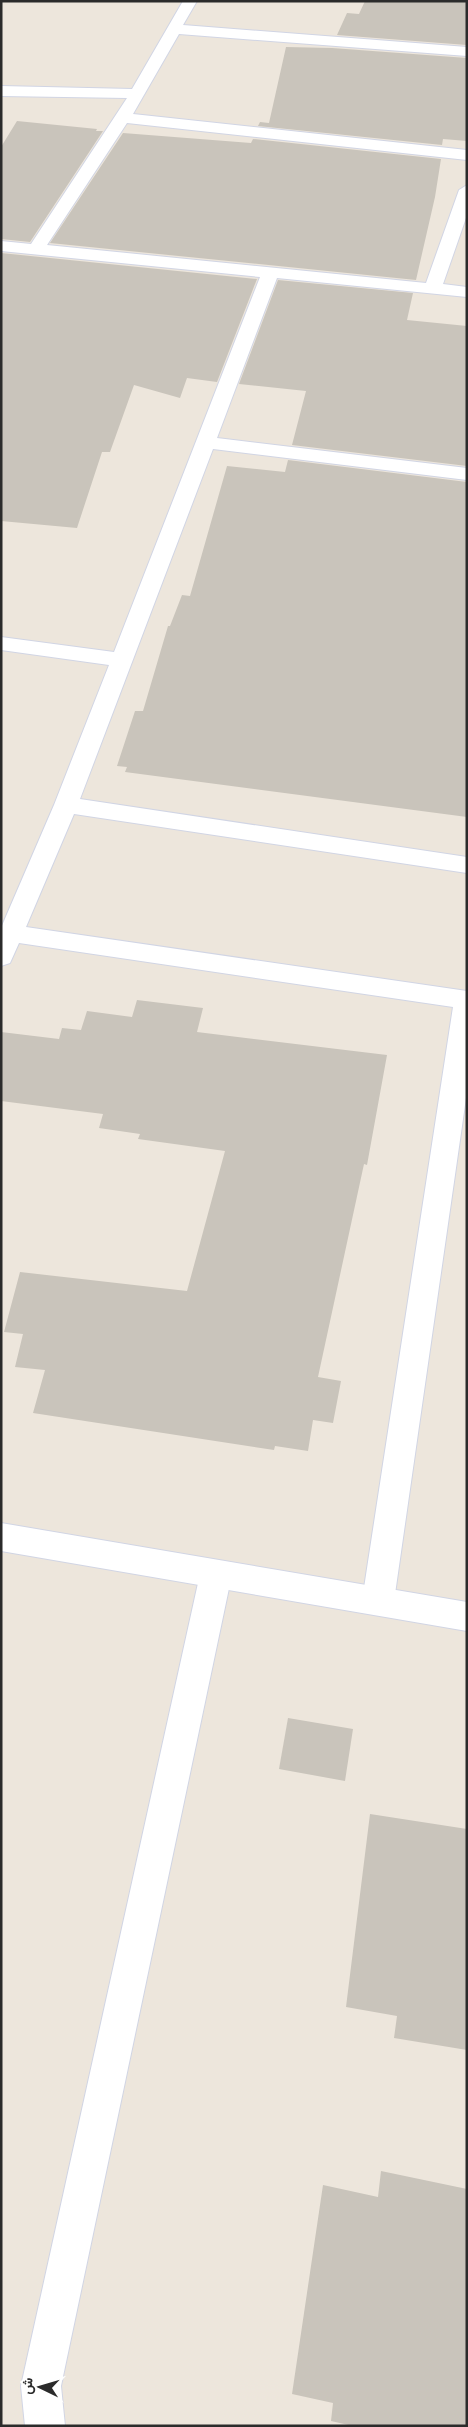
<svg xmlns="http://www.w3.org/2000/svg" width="468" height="2427" viewBox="0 0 468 2427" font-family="'Space Grotesk',Vazirmatn,sans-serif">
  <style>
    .building { fill: #c9c4bb }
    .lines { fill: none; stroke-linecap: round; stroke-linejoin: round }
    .minor-casing { stroke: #d1d5e4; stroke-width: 2 }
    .tertiary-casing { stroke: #d1d5e4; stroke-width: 2 }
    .minor { fill: #fff; fill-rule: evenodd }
    .tertiary { fill: #fff; fill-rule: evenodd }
  </style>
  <rect width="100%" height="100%" fill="#ede6dc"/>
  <!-- building -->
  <g class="building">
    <path d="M 365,1 L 467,1 L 467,45 L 337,35 L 347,13 L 359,14 Z"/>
    <path d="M 286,47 L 332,48 L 467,58 L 467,141 L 443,139 L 442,145 L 258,126 L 260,122 L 269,123 Z"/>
    <path d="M 17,121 L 97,129 L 96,131 L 103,131 L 30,242 L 1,239 L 1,147 Z"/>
    <path d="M 123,133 L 251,143 L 253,139 L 441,159 L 435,197 L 416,280 L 50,243 Z"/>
    <path d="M 1,253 L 257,279 L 217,382 L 187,378 L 180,398 L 134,385 L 110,452 L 102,452 L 77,528 L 1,521 Z"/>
    <path d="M 278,280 L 413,293 L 407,320 L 467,326 L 467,466 L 292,445 L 306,391 L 239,384 Z"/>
    <path d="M 288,460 L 467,482 L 467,817 L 125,772 L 127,767 L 117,766 L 135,711 L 143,711 L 168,626 L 170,626 L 182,595 L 190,596 L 227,466 L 285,472 Z"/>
    <path d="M 137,1000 L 203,1008 L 197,1032 L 387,1055 L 367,1165 L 364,1164 L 318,1377 L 341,1381 L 333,1423 L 313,1420 L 308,1451 L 275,1446 L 274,1450 L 33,1413 L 45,1370 L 15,1367 L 23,1334 L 4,1332 L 20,1272 L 187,1291 L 225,1151 L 138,1139 L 140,1134 L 99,1128 L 103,1114 L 1,1101 L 1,1032 L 59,1039 L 62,1028 L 81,1030 L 87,1011 L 132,1017 Z"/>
    <path d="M 288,1718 L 353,1729 L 345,1781 L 279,1769 Z"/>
    <path d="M 370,1814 L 467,1829 L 467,2050 L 394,2038 L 397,2016 L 346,2007 Z"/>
    <path d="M 381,2171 L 467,2189 L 467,2426 L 353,2426 L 331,2421 L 333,2403 L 292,2394 L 323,2185 L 378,2197 Z"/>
  </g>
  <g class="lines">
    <!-- minor casing -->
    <g class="minor-casing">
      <g id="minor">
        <path d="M 183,1 L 197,1 L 183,25 L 467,47 L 467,56 L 179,34 L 133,114 L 467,150 L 467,160 L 127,123 L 47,245 L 426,283 L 459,190 L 467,185 L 467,215 L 443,284 L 467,287 L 467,297 L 277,278 L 217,438 L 467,468 L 467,480 L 213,449 L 80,799 L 467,857 L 467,873 L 74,814 L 26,927 L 467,991 L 467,1091 L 394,1601 L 389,1611 L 378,1615 L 367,1611 L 362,1601 L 453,1007 L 19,943 L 10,963 L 1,966 L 1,928 L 54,805 L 109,665 L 1,650 L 1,637 L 114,652 L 260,277 L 1,251 L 1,241 L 31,244 L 127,98 L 1,96 L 1,86 L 132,89 Z"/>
        <path d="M 216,1560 L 227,1564 L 232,1574 L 61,2386 L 65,2426 L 25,2426 L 21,2386 L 200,1574 L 205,1564 Z"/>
      </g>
    </g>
    <!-- tertiary casing -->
    <g class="tertiary-casing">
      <path id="tertiary" d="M 1,1523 L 467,1602 L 467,1631 L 1,1551 Z"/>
    </g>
    <!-- minor -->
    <use href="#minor" class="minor"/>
    <!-- tertiary -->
    <use href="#tertiary" class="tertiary"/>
  </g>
  <!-- border -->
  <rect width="468" height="2427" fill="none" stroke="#2b2b2b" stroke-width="5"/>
  <!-- north arrow -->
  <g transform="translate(40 2387) rotate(275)" stroke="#ffffff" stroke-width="4" paint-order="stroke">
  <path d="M0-4L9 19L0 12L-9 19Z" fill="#2b2b2b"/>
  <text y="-8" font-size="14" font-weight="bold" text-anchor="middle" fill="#2b2b2b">ش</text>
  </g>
</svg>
